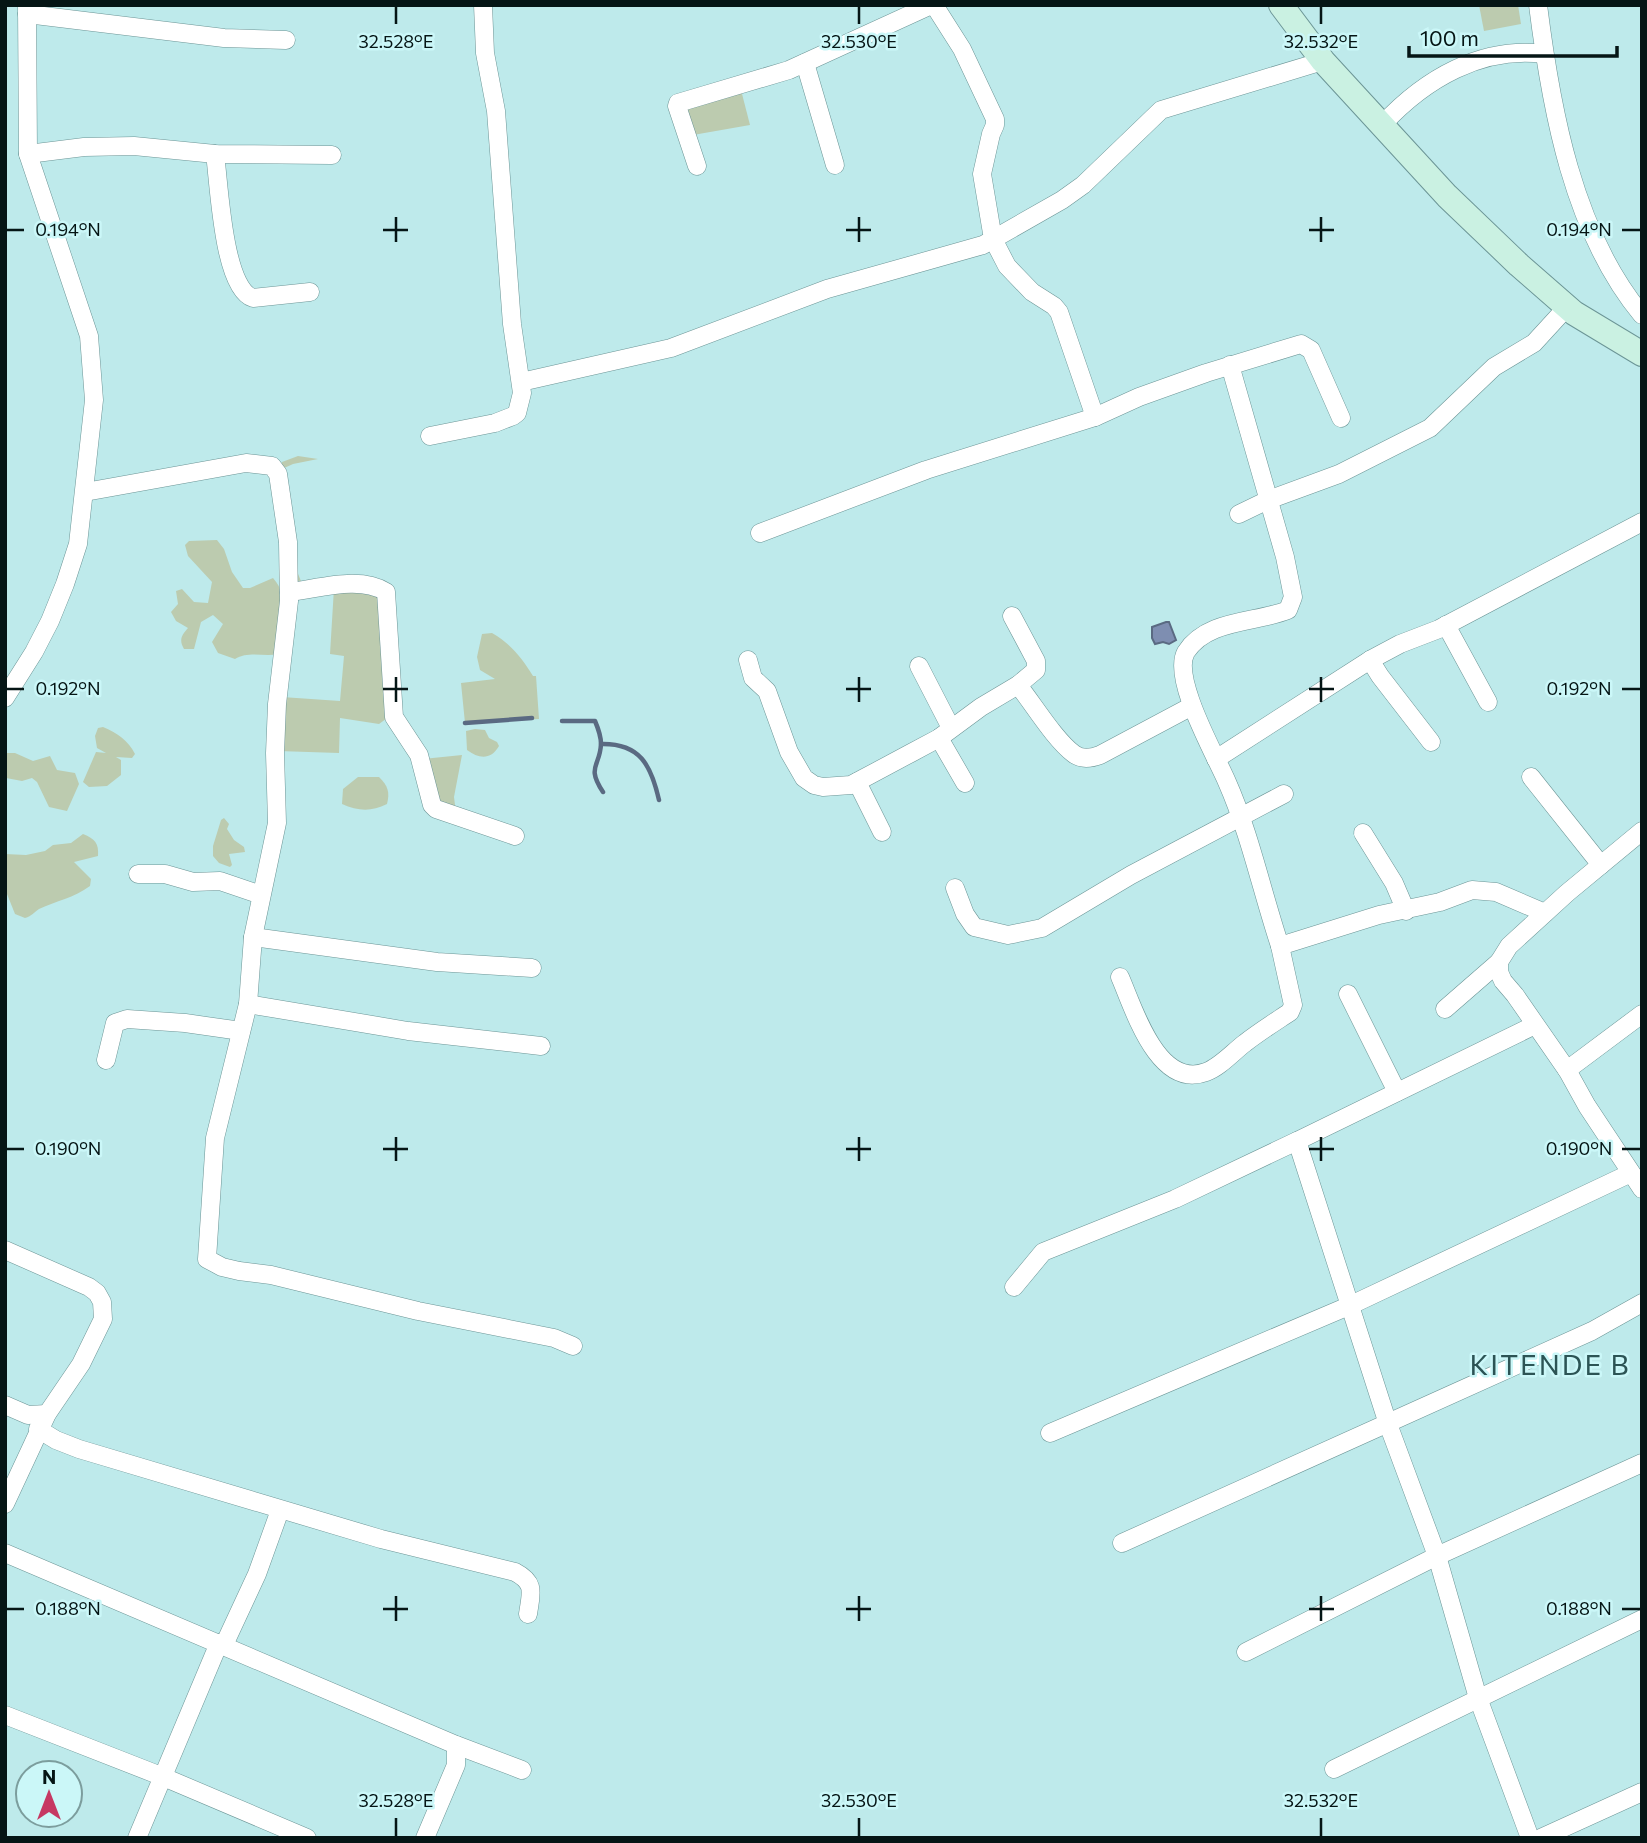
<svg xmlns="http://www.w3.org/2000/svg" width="1647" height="1843" viewBox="0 0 1647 1843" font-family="Commissioner,sans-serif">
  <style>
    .green { fill: #bccbaf }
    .water { fill: #7e8eb1; stroke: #5a6a82; stroke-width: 2 }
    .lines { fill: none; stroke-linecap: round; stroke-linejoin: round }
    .stream { stroke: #5a6a82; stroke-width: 4.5 }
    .street-casing { stroke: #6c9596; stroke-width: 19 }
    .secondary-casing { stroke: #6c9596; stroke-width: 26 }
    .street { stroke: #fff; stroke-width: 18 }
    .secondary { stroke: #caf1e2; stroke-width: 24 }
    .ticks { fill: none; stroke: #051515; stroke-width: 2.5 }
    .labels { text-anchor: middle; stroke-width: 5; stroke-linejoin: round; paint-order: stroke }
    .quarter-label { font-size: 28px; letter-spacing: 2px; fill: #2c5455; stroke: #cbf7f8 }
    .ticks-label { font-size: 18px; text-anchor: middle; fill: #051515; stroke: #cbf7f8; stroke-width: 5; stroke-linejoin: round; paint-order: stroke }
  </style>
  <rect width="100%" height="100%" fill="#beeaeb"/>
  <!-- green -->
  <g class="green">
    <path d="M 1479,5 L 1518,5 L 1521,24 L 1484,31 Z"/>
    <path d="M 741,90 L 750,125 L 693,135 L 683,106 Z"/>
    <path d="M 298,456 L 318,459 L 293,464 L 282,469 L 296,569 L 303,586 L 293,586 L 280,468 L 282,462 Z"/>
    <path d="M 217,540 L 224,549 L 232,572 L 243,588 L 250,588 L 273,578 C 292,599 282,628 279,654 C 264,657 248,651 235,659 L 218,653 L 212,642 L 223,624 L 213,615 L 201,622 L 194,649 L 184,649 C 179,640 181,636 188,628 L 176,621 L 171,612 L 178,604 L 176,591 L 182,589 L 194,602 L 208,603 L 212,582 L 188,556 L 185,545 L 189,541 Z"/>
    <path d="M 334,588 L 377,589 L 390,716 L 379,724 L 340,718 L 339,753 L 278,751 L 282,697 L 340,701 L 344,656 L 330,654 Z"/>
    <path d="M 492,633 C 511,644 522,658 533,676 L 536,676 L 539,719 L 465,723 L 461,683 L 495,679 L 480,670 L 477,657 L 482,634 Z"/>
    <path d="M 103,727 C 117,733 128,740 135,754 L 132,758 L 116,757 L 121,760 L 121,775 L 107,786 L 89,787 L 83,782 L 96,752 L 106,753 L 97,748 L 95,736 L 98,728 Z"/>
    <path d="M 475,729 L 485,730 L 489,738 L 497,742 L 499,746 C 491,760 479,759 467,750 L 466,731 Z"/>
    <path d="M 5,753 L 15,753 L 33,761 L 50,756 L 57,770 L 75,773 L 79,784 L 67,811 L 49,807 L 37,782 L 32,778 L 22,781 L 6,778 Z"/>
    <path d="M 462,755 L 454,797 L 456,813 L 438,807 L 423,759 Z"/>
    <path d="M 358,777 L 379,777 C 388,786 390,792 387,804 C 371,812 358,811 342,804 L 343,789 Z"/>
    <path d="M 224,818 L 229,824 L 227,829 L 234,840 L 244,847 L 245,852 L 229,854 L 232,865 L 230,867 L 219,863 L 213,856 L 213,846 L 221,820 Z"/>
    <path d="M 83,834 C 95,839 99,843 98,856 L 74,862 L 91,879 L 90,886 C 74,898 56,901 39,909 C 34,912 32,916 25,918 L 15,914 L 5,889 L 5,854 L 26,855 L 45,851 L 53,845 L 71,843 Z"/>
  </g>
  <!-- water -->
  <path class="water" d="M 1166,622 L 1169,622 L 1176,640 L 1169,644 L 1163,642 L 1155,644 L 1152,638 L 1152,627 Z"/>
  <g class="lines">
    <!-- stream -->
    <g class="stream">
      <path d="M 562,721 L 595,721 C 598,728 601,736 601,744 C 600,767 586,766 603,792"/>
      <path d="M 465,723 L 532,718"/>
      <path d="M 601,744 C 640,743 651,765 659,800"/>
    </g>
    <!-- street casing -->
    <g class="street-casing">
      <g id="street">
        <path d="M 934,5 L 962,49 L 995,119 L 995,125 L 991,134 L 982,174 L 993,239 L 1007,266 L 1032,292 L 1054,306 L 1059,312 L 1095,417"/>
        <path d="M 1538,5 C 1551,109 1573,232 1642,315"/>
        <path d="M 27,14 L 224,38 L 286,40"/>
        <path d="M 805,63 L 835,165"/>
        <path d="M 1383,124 C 1425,79 1481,46 1544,54"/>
        <path d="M 28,154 L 84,147 L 134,146 L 215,154 L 332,155"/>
        <path d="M 215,154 C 219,182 223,289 253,298 L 310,292"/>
        <path d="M 697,166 L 677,106 L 678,103 L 789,70 L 931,5"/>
        <path d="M 1230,365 L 1285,557 L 1293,597 L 1288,610 C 1256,623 1207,619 1186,652 C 1171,678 1216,756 1227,782 C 1250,834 1262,892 1280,946 L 1379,915 L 1440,902 L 1472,890 L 1496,892 L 1545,913"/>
        <path d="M 521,382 L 671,348 L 827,289 L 983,245 L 1062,200 L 1083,185 L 1161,110 L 1323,61"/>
        <path d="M 430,436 L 495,423 L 513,416 L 517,413 L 522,393 L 512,324 L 496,111 L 485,53 L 483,5"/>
        <path d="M 85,492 L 246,463 L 272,466 L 278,474 L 288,542 L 289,601 L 277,704 L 275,753 L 277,823 L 253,937 L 248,1004 L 215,1138 L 207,1259 L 222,1267 L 239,1271 L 271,1275 L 418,1311 L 554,1338 L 573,1346"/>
        <path d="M 1239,514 L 1268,500 L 1339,474 L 1430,428 L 1494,367 L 1534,343 L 1567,307"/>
        <path d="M 760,533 L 926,470 L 1095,417 L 1139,397 L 1206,373 L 1301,344 L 1311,350 L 1341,418"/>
        <path d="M 289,592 C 318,589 360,575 386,592 L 394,717 L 419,755 L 432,805 L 436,809 L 515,836"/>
        <path d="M 1446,625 L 1488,702"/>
        <path d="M 748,660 L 753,678 L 767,691 L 789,752 L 804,778 L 814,785 L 823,787 L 851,785 L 911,753 L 939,738 L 981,707 L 1018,685 L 1036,670 L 1036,661 L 1012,616"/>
        <path d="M 1370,660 L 1380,676 L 1431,742"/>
        <path d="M 919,666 L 951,728"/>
        <path d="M 1018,685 C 1034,705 1055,740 1074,754 C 1082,760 1092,758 1100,755 L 1192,706"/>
        <path d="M 5,698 L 34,652 L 50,621 L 65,584 L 78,544 L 94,400 L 89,336 L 28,154 L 27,5"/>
        <path d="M 939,738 L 965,783"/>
        <path d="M 1216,759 L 1370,660 L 1400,644 L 1439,629 L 1642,522"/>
        <path d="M 1531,777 L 1601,865"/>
        <path d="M 857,782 L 882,832"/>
        <path d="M 1642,831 L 1567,893 L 1509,946 L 1499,962 L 1499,972 L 1503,981 L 1515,995 L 1567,1070 L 1587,1106 L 1642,1189"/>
        <path d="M 1363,833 L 1394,883 L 1406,911"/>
        <path d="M 138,874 L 165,874 L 193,882 L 220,881 L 261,895"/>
        <path d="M 955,888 L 965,914 L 974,927 L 1008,935 L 1042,928 L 1131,875 L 1284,794"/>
        <path d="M 253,937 L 437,962 L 532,968"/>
        <path d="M 1120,977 C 1134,1009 1158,1090 1206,1072 C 1220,1067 1233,1052 1245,1043 C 1259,1032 1275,1022 1290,1012 L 1293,1005 L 1280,946"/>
        <path d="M 1348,994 L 1397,1092"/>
        <path d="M 248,1004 L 408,1031 L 541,1046"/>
        <path d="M 1445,1009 L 1499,962"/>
        <path d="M 106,1060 L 115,1023 L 127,1019 L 185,1023 L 241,1031"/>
        <path d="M 1567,1070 L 1642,1014"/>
        <path d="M 5,1250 L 89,1287 L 97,1293 L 102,1302 L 103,1319 L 81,1364 L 47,1414 L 5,1504"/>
        <path d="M 1014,1287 L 1043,1252 L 1175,1199 L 1297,1141"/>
        <path d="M 5,1405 L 28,1415 L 47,1414"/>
        <path d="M 38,1429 L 56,1440 L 79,1449 L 381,1539 L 515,1572 C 536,1583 531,1593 528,1614"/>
        <path d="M 1050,1433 L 1351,1305 L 1631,1173"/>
        <path d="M 1122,1543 L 1592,1331 L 1642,1303"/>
        <path d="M 5,1553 L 456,1745 L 522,1770"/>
        <path d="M 224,1645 L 257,1574 L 280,1510"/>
        <path d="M 1246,1652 L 1437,1556 L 1642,1463"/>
        <path d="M 5,1715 L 161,1776 L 307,1838"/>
        <path d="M 1334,1769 L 1642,1619"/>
        <path d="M 137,1838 L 219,1643"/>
        <path d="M 425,1838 L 456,1765 L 456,1745"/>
        <path d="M 1530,1838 L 1478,1698 L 1437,1556 L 1388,1424 L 1297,1141 L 1535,1025"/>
        <path d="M 1541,1838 L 1642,1792"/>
      </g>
    </g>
    <!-- secondary casing -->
    <g class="secondary-casing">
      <path id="secondary" d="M 1281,5 L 1323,61 L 1447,196 L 1519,265 L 1574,313 L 1642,354"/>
    </g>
    <!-- street -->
    <use href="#street" class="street"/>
    <!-- secondary -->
    <use href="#secondary" class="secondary"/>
  </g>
  <!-- ticks -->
  <path class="ticks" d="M 396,7 L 396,24M 859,7 L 859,24M 1321,7 L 1321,24M 396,217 L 396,242M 859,217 L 859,242M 1321,217 L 1321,242M 7,230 L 24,230M 383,230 L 408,230M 846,230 L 871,230M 1309,230 L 1334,230M 1622,230 L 1640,230M 396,677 L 396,702M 859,677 L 859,702M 1321,677 L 1321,702M 7,689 L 24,689M 383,689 L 408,689M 846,689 L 871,689M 1309,689 L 1334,689M 1622,689 L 1640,689M 396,1137 L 396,1161M 859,1137 L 859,1161M 1321,1137 L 1321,1161M 7,1149 L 24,1149M 383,1149 L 408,1149M 846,1149 L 871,1149M 1309,1149 L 1334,1149M 1622,1149 L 1640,1149M 396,1596 L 396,1621M 859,1596 L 859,1621M 1321,1596 L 1321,1621M 7,1609 L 24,1609M 383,1609 L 408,1609M 846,1609 L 871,1609M 1309,1609 L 1334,1609M 1622,1609 L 1640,1609M 396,1818 L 396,1836M 859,1818 L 859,1836M 1321,1818 L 1321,1836"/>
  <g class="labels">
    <!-- quarter labels -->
    <g class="quarter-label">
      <text x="1550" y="1375">KITENDE B</text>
    </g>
  </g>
  <g class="ticks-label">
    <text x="396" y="48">32.528°E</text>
    <text x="859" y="48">32.530°E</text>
    <text x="1321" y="48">32.532°E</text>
    <text x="68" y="236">0.194°N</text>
    <text x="1579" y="236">0.194°N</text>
    <text x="68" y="695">0.192°N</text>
    <text x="1579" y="695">0.192°N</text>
    <text x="68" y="1155">0.190°N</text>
    <text x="1579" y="1155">0.190°N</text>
    <text x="68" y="1615">0.188°N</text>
    <text x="1579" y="1615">0.188°N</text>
    <text x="396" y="1807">32.528°E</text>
    <text x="859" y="1807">32.530°E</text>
    <text x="1321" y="1807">32.532°E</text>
  </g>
  <!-- border -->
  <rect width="1647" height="1843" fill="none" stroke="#051515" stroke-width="14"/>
  <!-- north arrow -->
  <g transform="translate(49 1794)"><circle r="33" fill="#cbf7f8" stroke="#7c9d9d" stroke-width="2"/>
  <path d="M0-5L12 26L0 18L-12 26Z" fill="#c63863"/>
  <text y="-10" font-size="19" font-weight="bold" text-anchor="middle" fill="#051515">N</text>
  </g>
  <!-- scale -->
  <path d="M1409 46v10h208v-10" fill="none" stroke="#051515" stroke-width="3.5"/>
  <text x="1420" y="46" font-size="21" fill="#051515" stroke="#cbf7f8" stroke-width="5" paint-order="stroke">100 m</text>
</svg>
